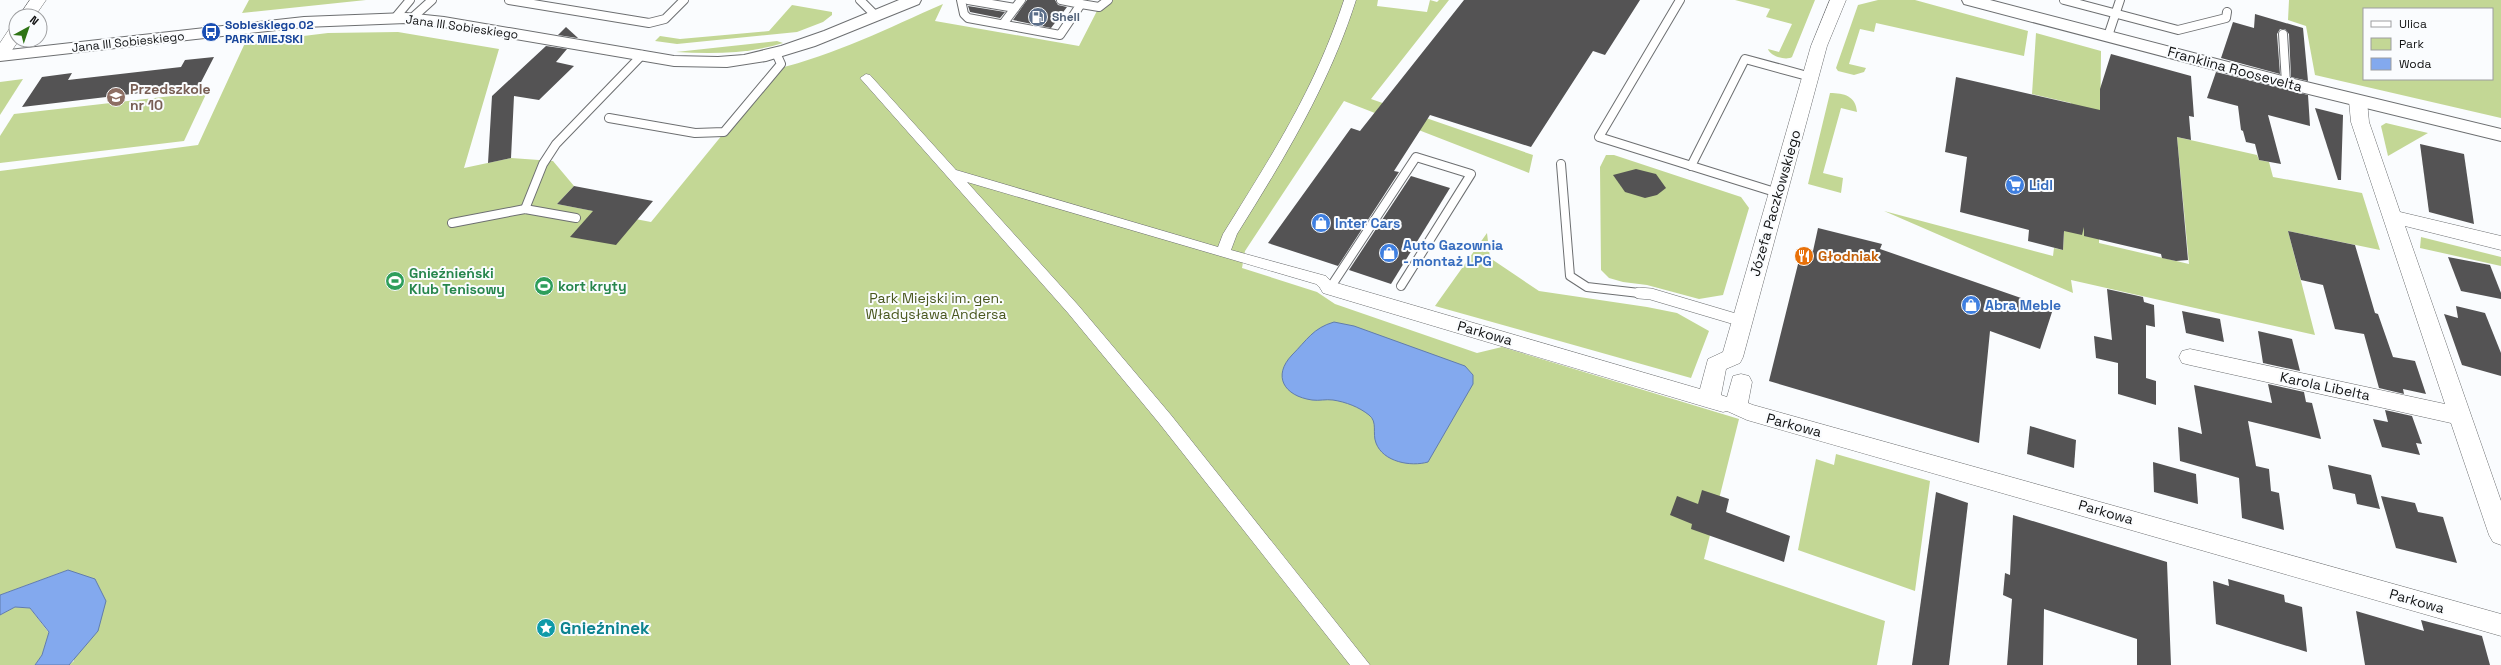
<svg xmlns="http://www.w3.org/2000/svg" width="2501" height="665" viewBox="0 0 2501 665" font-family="'Space Grotesk',sans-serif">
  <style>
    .green { fill: #c3d795; fill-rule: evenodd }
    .water { fill: #83a9ee; stroke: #617cac }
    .building { fill: #545354 }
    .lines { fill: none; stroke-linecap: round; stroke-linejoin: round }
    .service-far1-casing { stroke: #6d6f71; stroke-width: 10 }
    .service-casing { stroke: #6d6f71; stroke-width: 12 }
    .pedestrian-casing { stroke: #6d6f71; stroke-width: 1 }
    .minor-casing { stroke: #6d6f71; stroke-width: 1 }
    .tertiary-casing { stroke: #6d6f71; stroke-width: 2 }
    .service-far1 { stroke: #fff; stroke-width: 8 }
    .service { stroke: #fff; stroke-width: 11 }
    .pedestrian { fill: #fff; fill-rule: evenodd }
    .minor { fill: #fff; fill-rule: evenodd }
    .tertiary { fill: #fff; fill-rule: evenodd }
    .labels { text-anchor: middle; stroke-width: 4; stroke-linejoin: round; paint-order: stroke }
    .far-service-label { font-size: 12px; font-weight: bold; fill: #4e5e75; stroke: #fafcfe; text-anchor: start }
    .far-transit-label { font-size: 12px; font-weight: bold; fill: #164399; stroke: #fafcfe; text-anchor: start }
    .far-street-label { font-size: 12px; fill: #111213; stroke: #fafcfe }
    .street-label { font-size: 14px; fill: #111213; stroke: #fafcfe }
    .education-label { font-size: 14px; font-weight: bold; fill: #785e54; stroke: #fafcfe; text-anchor: start }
    .shop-label { font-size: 14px; font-weight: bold; fill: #366cbe; stroke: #fafcfe; text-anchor: start }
    .food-label { font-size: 14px; font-weight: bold; fill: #c56008; stroke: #fafcfe; text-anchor: start }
    .leisure-label { font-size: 14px; font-weight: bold; fill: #27864d; stroke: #fafcfe; text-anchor: start }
    .park-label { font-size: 14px; fill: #49571e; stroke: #fafcfe }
    .near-culture-label { font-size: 17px; font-weight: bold; fill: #0d838f; stroke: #fafcfe; text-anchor: start }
  </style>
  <rect width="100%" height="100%" fill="#fafcfe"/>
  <!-- green -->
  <g class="green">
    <path d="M 249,0 L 366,0 L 242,13 Z"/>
    <path d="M 1108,0 L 1378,0 L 1377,6 L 1427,12 L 1430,0 L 1437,2 L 1439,0 L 1449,0 L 1371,99 L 1533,155 L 1529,173 L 1344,101 L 1245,251 L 1242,268 L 1317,292 L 1335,304 L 1477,353 L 1502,347 L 1739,419 L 1704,559 L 1885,621 L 1877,665 L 69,665 L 74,661 L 68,570 L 0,595 L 0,171 L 198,145 L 245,43 L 328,33 L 398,32 L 499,49 L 464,168 L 511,158 L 553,161 L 574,186 L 557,204 L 651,222 L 776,69 C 835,55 888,28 943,4 L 935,21 L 1079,46 L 1099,7 Z"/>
    <path d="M 1735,0 L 1815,0 L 1792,57 C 1786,61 1770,56 1768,49 L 1779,52 L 1792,24 L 1766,17 L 1770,9 Z"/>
    <path d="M 1878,0 L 1915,0 L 2028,31 L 2024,56 L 1876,23 L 1874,32 L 1860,29 L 1849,64 L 1866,68 L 1864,72 L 1854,75 L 1838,71 L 1836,68 L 1858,5 Z"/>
    <path d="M 2289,0 L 2501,0 L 2501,118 L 2315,75 L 2306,26 L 2288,20 ZM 2364,9 L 2492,9 L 2492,79 L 2364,79 Z"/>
    <path d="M 792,5 L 832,12 L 832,15 L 823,22 L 797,32 L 677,44 L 655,41 L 660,36 L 680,39 L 769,31 Z"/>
    <path d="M 2036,33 L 2101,51 L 2099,243 L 2189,264 L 2177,137 L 2257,155 L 2259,160 L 2269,162 L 2273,177 L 2362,193 L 2380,250 L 2288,231 L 2315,335 L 2071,280 L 2073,293 L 1884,211 L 2053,256 L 2054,248 L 2063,250 L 2071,103 L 2032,94 Z"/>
    <path d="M 777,41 L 783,43 C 748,54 712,54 676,52 Z"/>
    <path d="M 23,79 L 0,115 L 0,82 Z"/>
    <path d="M 207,92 L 184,141 L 0,163 L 0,136 L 14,114 Z"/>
    <path d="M 1830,93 C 1844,93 1856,96 1857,112 L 1841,108 L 1823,173 L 1843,178 L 1841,193 L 1808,184 Z"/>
    <path d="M 2386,123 L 2428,133 L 2388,156 L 2381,126 Z"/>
    <path d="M 1606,155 L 1614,155 L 1741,197 L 1749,208 L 1723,295 L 1699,299 L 1647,285 L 1623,282 L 1609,278 L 1601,270 L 1600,167 Z"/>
    <path d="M 1487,233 L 1490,258 L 1539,291 L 1647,307 L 1677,313 L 1709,331 L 1691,378 L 1435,306 Z"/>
    <path d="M 2421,237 L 2501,257 L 2501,266 L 2420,248 Z"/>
    <path d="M 1836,454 L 1930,481 L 1915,591 L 1798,550 L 1816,459 L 1834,465 Z"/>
    <path d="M 15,607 L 30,608 L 49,633 L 42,655 L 35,665 L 0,665 L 0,615 Z"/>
  </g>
  <!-- water -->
  <g class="water">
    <path d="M 1334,322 L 1354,326 L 1465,366 L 1473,375 L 1473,384 L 1428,462 C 1411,467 1383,462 1376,443 C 1372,433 1378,422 1369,415 C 1359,407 1346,402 1333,400 C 1326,399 1319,401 1312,400 C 1284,396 1272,376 1292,355 C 1307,340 1313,328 1334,322 Z"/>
    <path d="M 68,570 L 95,579 L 106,601 L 98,631 L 69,665 L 35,665 L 42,655 L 49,632 L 30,608 L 15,607 L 0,615 L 0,595 Z"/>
  </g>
  <!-- building -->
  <g class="building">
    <path d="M 1027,0 L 1055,0 L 1058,5 L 1067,7 L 1051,28 L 1013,20 Z"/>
    <path d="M 1464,0 L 1640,0 L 1605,55 L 1593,51 L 1531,147 L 1430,115 L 1394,171 L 1399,172 L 1338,266 L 1268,243 L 1351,128 L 1360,131 Z"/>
    <path d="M 968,6 L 1005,12 L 1000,18 L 970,12 Z"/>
    <path d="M 2255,14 L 2303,28 L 2308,81 L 2291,77 L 2289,34 L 2285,29 L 2280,29 L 2277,34 L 2280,74 L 2221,58 L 2233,22 L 2254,28 Z"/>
    <path d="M 566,27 L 578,38 L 577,38 L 558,35 Z"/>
    <path d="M 546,46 L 567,49 L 556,62 L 574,66 L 539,100 L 514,96 L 511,158 L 488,163 L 492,96 Z"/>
    <path d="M 2111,54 L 2191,76 L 2194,117 L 2189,116 L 2191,140 L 2177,137 L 2188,260 L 2176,261 L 2162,258 L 2161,254 L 2084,236 L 2084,227 L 2082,235 L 2064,231 L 2063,250 L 2028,241 L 2029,230 L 1960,212 L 1967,157 L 1945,152 L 1956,77 L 2100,110 L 2100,89 Z"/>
    <path d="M 214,57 L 199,86 L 22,107 L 42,77 L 72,73 L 68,80 L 181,67 L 185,60 Z"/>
    <path d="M 2216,72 L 2308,95 L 2310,126 L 2268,115 L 2281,164 L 2259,160 L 2255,144 L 2246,142 L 2243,131 L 2241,130 L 2238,106 L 2207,98 Z"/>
    <path d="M 2315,108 L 2343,115 L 2341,180 L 2338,180 Z"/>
    <path d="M 2420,144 L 2464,154 L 2474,224 L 2429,212 Z"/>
    <path d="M 1636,169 L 1656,174 L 1666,188 L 1657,195 L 1645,198 L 1625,192 L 1613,175 Z"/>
    <path d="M 1411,176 L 1450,188 L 1391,284 L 1349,270 Z"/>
    <path d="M 574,186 L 653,201 L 616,245 L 570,237 L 593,211 L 557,204 Z"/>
    <path d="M 1818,228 L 1882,244 L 1880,249 L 2053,309 L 2040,349 L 1990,331 L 1979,443 L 1769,381 L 1802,248 L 1813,251 Z"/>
    <path d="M 2288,231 L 2355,245 L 2375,313 L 2378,314 L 2393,357 L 2415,361 L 2426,394 L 2403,389 L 2404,394 L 2379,388 L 2364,334 L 2335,329 L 2323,285 L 2301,280 Z"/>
    <path d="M 2448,257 L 2490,265 L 2501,293 L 2501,299 L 2461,291 Z"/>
    <path d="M 2107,289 L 2143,297 L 2144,302 L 2154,305 L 2155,327 L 2146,325 L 2146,378 L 2156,381 L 2156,405 L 2118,394 L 2118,363 L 2096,358 L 2094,336 L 2112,340 Z"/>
    <path d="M 2456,306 L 2485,313 L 2501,353 L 2501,376 L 2462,365 L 2444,314 L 2458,318 Z"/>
    <path d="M 2182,311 L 2220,319 L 2224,342 L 2186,333 Z"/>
    <path d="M 2258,331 L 2292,339 L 2300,371 L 2263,363 Z"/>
    <path d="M 2268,384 L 2304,392 L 2306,402 L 2312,403 L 2321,439 L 2248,421 L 2256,466 L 2269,469 L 2271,491 L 2279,493 L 2284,530 L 2242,518 L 2239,478 L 2180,461 L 2178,427 L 2202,434 L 2194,385 L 2272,403 Z"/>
    <path d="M 2385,410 L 2412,416 L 2422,444 L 2416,443 L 2420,455 L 2382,447 L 2373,419 L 2388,422 Z"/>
    <path d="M 2030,426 L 2076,440 L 2074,468 L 2027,454 Z"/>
    <path d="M 2153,462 L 2196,474 L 2198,504 L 2154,492 Z"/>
    <path d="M 2328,465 L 2371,475 L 2380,509 L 2357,504 L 2355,494 L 2333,489 Z"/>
    <path d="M 1702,490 L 1729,499 L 1726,512 L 1790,536 L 1784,562 L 1691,529 L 1692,524 L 1670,515 L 1677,496 L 1698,504 Z"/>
    <path d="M 1936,492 L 1968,503 L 1949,665 L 1912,665 Z"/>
    <path d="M 2381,496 L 2415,503 L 2418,512 L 2443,517 L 2457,563 L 2396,548 Z"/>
    <path d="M 2013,515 L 2167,562 L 2171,665 L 2137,665 L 2137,639 L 2044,609 L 2043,665 L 2007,665 L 2012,599 L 2003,595 L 2005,573 L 2010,575 Z"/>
    <path d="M 2228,579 L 2284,595 L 2285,602 L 2302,607 L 2307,652 L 2216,624 L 2213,581 L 2229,586 Z"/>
    <path d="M 2356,611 L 2424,631 L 2421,620 L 2482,636 L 2490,665 L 2365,665 Z"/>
  </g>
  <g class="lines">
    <!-- service-far1 casing -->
    <g class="service-far1-casing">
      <g id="service-far1">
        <path d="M 509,0 L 649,23 L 665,19 L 684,0"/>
        <path d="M 860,0 L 876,16"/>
        <path d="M 961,0 L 964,14 L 968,18 L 1060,35 L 1081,4 L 1061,0"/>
        <path d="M 968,0 L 1015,8"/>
        <path d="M 1680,0 L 1599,137 L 1778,193"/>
        <path d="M 2064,0 L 2178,30 L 2226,18 L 2227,12"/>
        <path d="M 1081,4 L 1099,7 L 1108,0"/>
        <path d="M 395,18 L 410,0"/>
        <path d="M 411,19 L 432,0"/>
        <path d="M 1003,24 L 1021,0"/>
        <path d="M 2283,34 L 2286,83"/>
        <path d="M 2108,36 L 2120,0"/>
        <path d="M 609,118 L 695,133 L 724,132 L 781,64 L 776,53"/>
        <path d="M 1561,164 L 1570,276 L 1587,287 L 1648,294"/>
        <path d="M 1691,166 L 1745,59 L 1811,77"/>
        <path d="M 525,209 L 543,164 L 556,144 L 642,55"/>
        <path d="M 452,223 L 525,209 L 576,218"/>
        <path d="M 1330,288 L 1416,157 L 1471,174 L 1401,286"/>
      </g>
    </g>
    <!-- service casing -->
    <g class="service-casing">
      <path id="service" d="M 1639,293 L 1651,294 L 1742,321"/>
    </g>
    <!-- pedestrian casing -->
    <g class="pedestrian-casing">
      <path id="pedestrian" d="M 1344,0 L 1356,0 C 1329,85 1284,159 1237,234 L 1231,250 L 1326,276 L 1337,288 L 1335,292 L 1325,292 L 1316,284 L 967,182 L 1078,305 L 1171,415 L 1370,665 L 1350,665 L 1159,423 L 1068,313 L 860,78 L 866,74 L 870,75 L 956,170 L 1218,247 L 1223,234 C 1272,155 1315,89 1344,0 Z"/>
    </g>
    <!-- minor casing -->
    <g class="minor-casing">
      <g id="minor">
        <path d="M 30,0 L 46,0 L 35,16 L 19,16 Z"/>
        <path d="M 1830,0 L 1846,0 L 1827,46 L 1743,357 L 1740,363 L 1726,369 L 1721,395 L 1727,397 L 1733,376 L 1741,374 L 1749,376 L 1752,382 L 1748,403 L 1753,405 L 2501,614 L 2501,636 L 1747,420 L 1727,411 L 1723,412 L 1709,408 L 1323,293 L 1320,288 L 1323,283 L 1330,281 L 1700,389 L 1708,359 L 1723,352 L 1811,46 Z"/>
        <path d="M 16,27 L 16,40 L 19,40 L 6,59 L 0,60 L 0,43 L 10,28 Z"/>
        <path d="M 2358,96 L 2364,97 L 2367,101 L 2369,122 L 2400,212 L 2501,236 L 2501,250 L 2405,226 L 2501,501 L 2501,545 L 2493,542 L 2489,535 L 2451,423 L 2190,365 L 2182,363 L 2179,357 L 2182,351 L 2190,349 L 2445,404 L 2351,122 L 2349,101 L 2352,97 Z"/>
      </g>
    </g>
    <!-- tertiary casing -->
    <g class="tertiary-casing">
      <g id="tertiary">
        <path d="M 899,0 L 921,0 L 919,4 L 815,46 L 766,61 L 727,67 L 674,66 L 444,27 L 406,23 L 304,27 L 0,61 L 0,51 L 304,17 L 406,13 L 444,17 L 674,56 L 718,57 L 744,55 L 781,46 L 824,31 Z"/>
        <path d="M 1962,0 L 1990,0 L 2290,78 L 2501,129 L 2501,141 L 2280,87 L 1964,4 Z"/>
      </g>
    </g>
    <!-- service-far1 -->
    <use href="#service-far1" class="service-far1"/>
    <!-- service -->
    <use href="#service" class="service"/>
    <!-- pedestrian -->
    <use href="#pedestrian" class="pedestrian"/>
    <!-- minor -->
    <use href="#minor" class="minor"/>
    <!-- tertiary -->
    <use href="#tertiary" class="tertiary"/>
  </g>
  <!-- icons -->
  <defs>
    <g id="fuel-disc" transform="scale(1)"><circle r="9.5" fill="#5c6f8a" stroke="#fafcfe"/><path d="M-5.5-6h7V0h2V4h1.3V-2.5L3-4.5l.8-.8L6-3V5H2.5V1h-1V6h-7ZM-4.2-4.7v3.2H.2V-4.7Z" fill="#fff"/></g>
    <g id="bus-disc" transform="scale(1)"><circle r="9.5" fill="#1a4fb4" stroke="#fafcfe"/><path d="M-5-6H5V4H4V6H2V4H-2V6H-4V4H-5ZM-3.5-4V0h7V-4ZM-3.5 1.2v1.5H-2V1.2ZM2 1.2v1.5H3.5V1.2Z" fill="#fff"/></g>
    <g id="school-disc" transform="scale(1)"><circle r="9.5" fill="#8d6e63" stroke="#fafcfe"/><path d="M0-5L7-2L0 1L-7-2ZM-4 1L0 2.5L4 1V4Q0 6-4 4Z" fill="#fff"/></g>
    <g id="supermarket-disc" transform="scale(1)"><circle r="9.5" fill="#3f7fe0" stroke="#fafcfe"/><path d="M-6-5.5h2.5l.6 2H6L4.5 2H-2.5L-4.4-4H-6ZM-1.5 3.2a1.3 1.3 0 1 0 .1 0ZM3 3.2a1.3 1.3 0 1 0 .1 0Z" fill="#fff"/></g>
    <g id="shop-disc" transform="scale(1)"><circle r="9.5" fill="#3f7fe0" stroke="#fafcfe"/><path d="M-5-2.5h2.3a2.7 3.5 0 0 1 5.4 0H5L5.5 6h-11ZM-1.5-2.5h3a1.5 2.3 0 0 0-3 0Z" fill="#fff"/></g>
    <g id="restaurant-disc" transform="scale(1)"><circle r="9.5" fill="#e8710a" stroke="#fafcfe"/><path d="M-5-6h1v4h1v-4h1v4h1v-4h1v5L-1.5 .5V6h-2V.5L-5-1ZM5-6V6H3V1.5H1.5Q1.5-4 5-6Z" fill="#fff"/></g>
    <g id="stadium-disc" transform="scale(1)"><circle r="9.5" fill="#2e9e5b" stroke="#fafcfe"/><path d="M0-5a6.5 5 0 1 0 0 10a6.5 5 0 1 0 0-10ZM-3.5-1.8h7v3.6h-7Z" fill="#fff"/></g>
    <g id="sight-disc" transform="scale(1)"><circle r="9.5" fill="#0f9aa8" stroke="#fafcfe"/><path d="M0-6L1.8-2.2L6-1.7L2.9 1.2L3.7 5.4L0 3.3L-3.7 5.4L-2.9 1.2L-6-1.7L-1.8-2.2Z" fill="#fff"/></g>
  </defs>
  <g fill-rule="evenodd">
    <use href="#fuel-disc" x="1038" y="17"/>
    <use href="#bus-disc" x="211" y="32"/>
    <use href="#school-disc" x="116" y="97"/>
    <use href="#supermarket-disc" x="2015" y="185"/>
    <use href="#shop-disc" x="1321" y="223"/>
    <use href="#shop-disc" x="1389" y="253"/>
    <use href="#restaurant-disc" x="1804" y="256"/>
    <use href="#stadium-disc" x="395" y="281"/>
    <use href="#stadium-disc" x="544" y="286"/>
    <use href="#shop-disc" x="1971" y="305"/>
    <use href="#sight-disc" x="546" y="628"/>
  </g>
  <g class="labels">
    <!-- far-service labels -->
    <g class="far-service-label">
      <text x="1052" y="21">Shell</text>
    </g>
    <!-- far-transit labels -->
    <g class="far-transit-label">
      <text x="225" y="29">Sobieskiego 02<tspan x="225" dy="14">PARK MIEJSKI</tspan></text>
    </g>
    <!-- far-street labels -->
    <g class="far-street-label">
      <text transform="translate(462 27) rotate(8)" y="4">Jana III Sobieskiego</text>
      <text transform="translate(128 42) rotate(-6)" y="4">Jana III Sobieskiego</text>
    </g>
    <!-- street labels -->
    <g class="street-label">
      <text transform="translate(2235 69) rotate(15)" y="5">Franklina Roosevelta</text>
      <text transform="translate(1775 203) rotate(-74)" y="5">Józefa Paczkowskiego</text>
      <text transform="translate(1485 333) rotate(16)" y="5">Parkowa</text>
      <text transform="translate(2325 386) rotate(12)" y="5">Karola Libelta</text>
      <text transform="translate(1794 425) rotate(15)" y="5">Parkowa</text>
      <text transform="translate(2106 512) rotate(16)" y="5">Parkowa</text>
      <text transform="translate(2417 601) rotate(16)" y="5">Parkowa</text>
    </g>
    <!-- education labels -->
    <g class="education-label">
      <text x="130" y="94">Przedszkole<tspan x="130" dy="16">nr 10</tspan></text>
    </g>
    <!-- shop labels -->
    <g class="shop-label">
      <text x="2029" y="190">Lidl</text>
      <text x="1335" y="228">Inter Cars</text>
      <text x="1403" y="250">Auto Gazownia<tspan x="1403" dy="16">- montaż LPG</tspan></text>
      <text x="1985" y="310">Abra Meble</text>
    </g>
    <!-- food labels -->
    <g class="food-label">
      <text x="1818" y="261">Głodniak</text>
    </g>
    <!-- leisure labels -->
    <g class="leisure-label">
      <text x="409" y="278">Gnieźnieński<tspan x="409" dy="16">Klub Tenisowy</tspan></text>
      <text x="558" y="291">kort kryty</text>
    </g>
    <!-- park labels -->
    <g class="park-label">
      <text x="936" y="303">Park Miejski im. gen.<tspan x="936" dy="16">Władysława Andersa</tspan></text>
    </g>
    <!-- near-culture labels -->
    <g class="near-culture-label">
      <text x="560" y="634">Gnieźninek</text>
    </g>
  </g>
  <!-- legend -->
  <rect x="2363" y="8" width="130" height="72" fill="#fafcfe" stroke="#9d9ea0"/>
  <rect x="2371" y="21" width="20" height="6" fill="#ffffff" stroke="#9d9ea0"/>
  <text x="2399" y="28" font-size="12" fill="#111213">Ulica</text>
  <rect x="2371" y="38" width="20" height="12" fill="#c3d795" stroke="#9d9ea0"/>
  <text x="2399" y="48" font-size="12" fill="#111213">Park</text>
  <rect x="2371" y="58" width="20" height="12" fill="#83a9ee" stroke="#9d9ea0"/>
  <text x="2399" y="68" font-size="12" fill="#111213">Woda</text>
  <!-- north arrow -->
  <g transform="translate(28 28) rotate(40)"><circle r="19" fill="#fafcfe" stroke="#9d9ea0"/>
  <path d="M0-3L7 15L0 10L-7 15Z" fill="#2f7415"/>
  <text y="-6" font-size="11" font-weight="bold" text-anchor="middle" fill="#111213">N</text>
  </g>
</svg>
